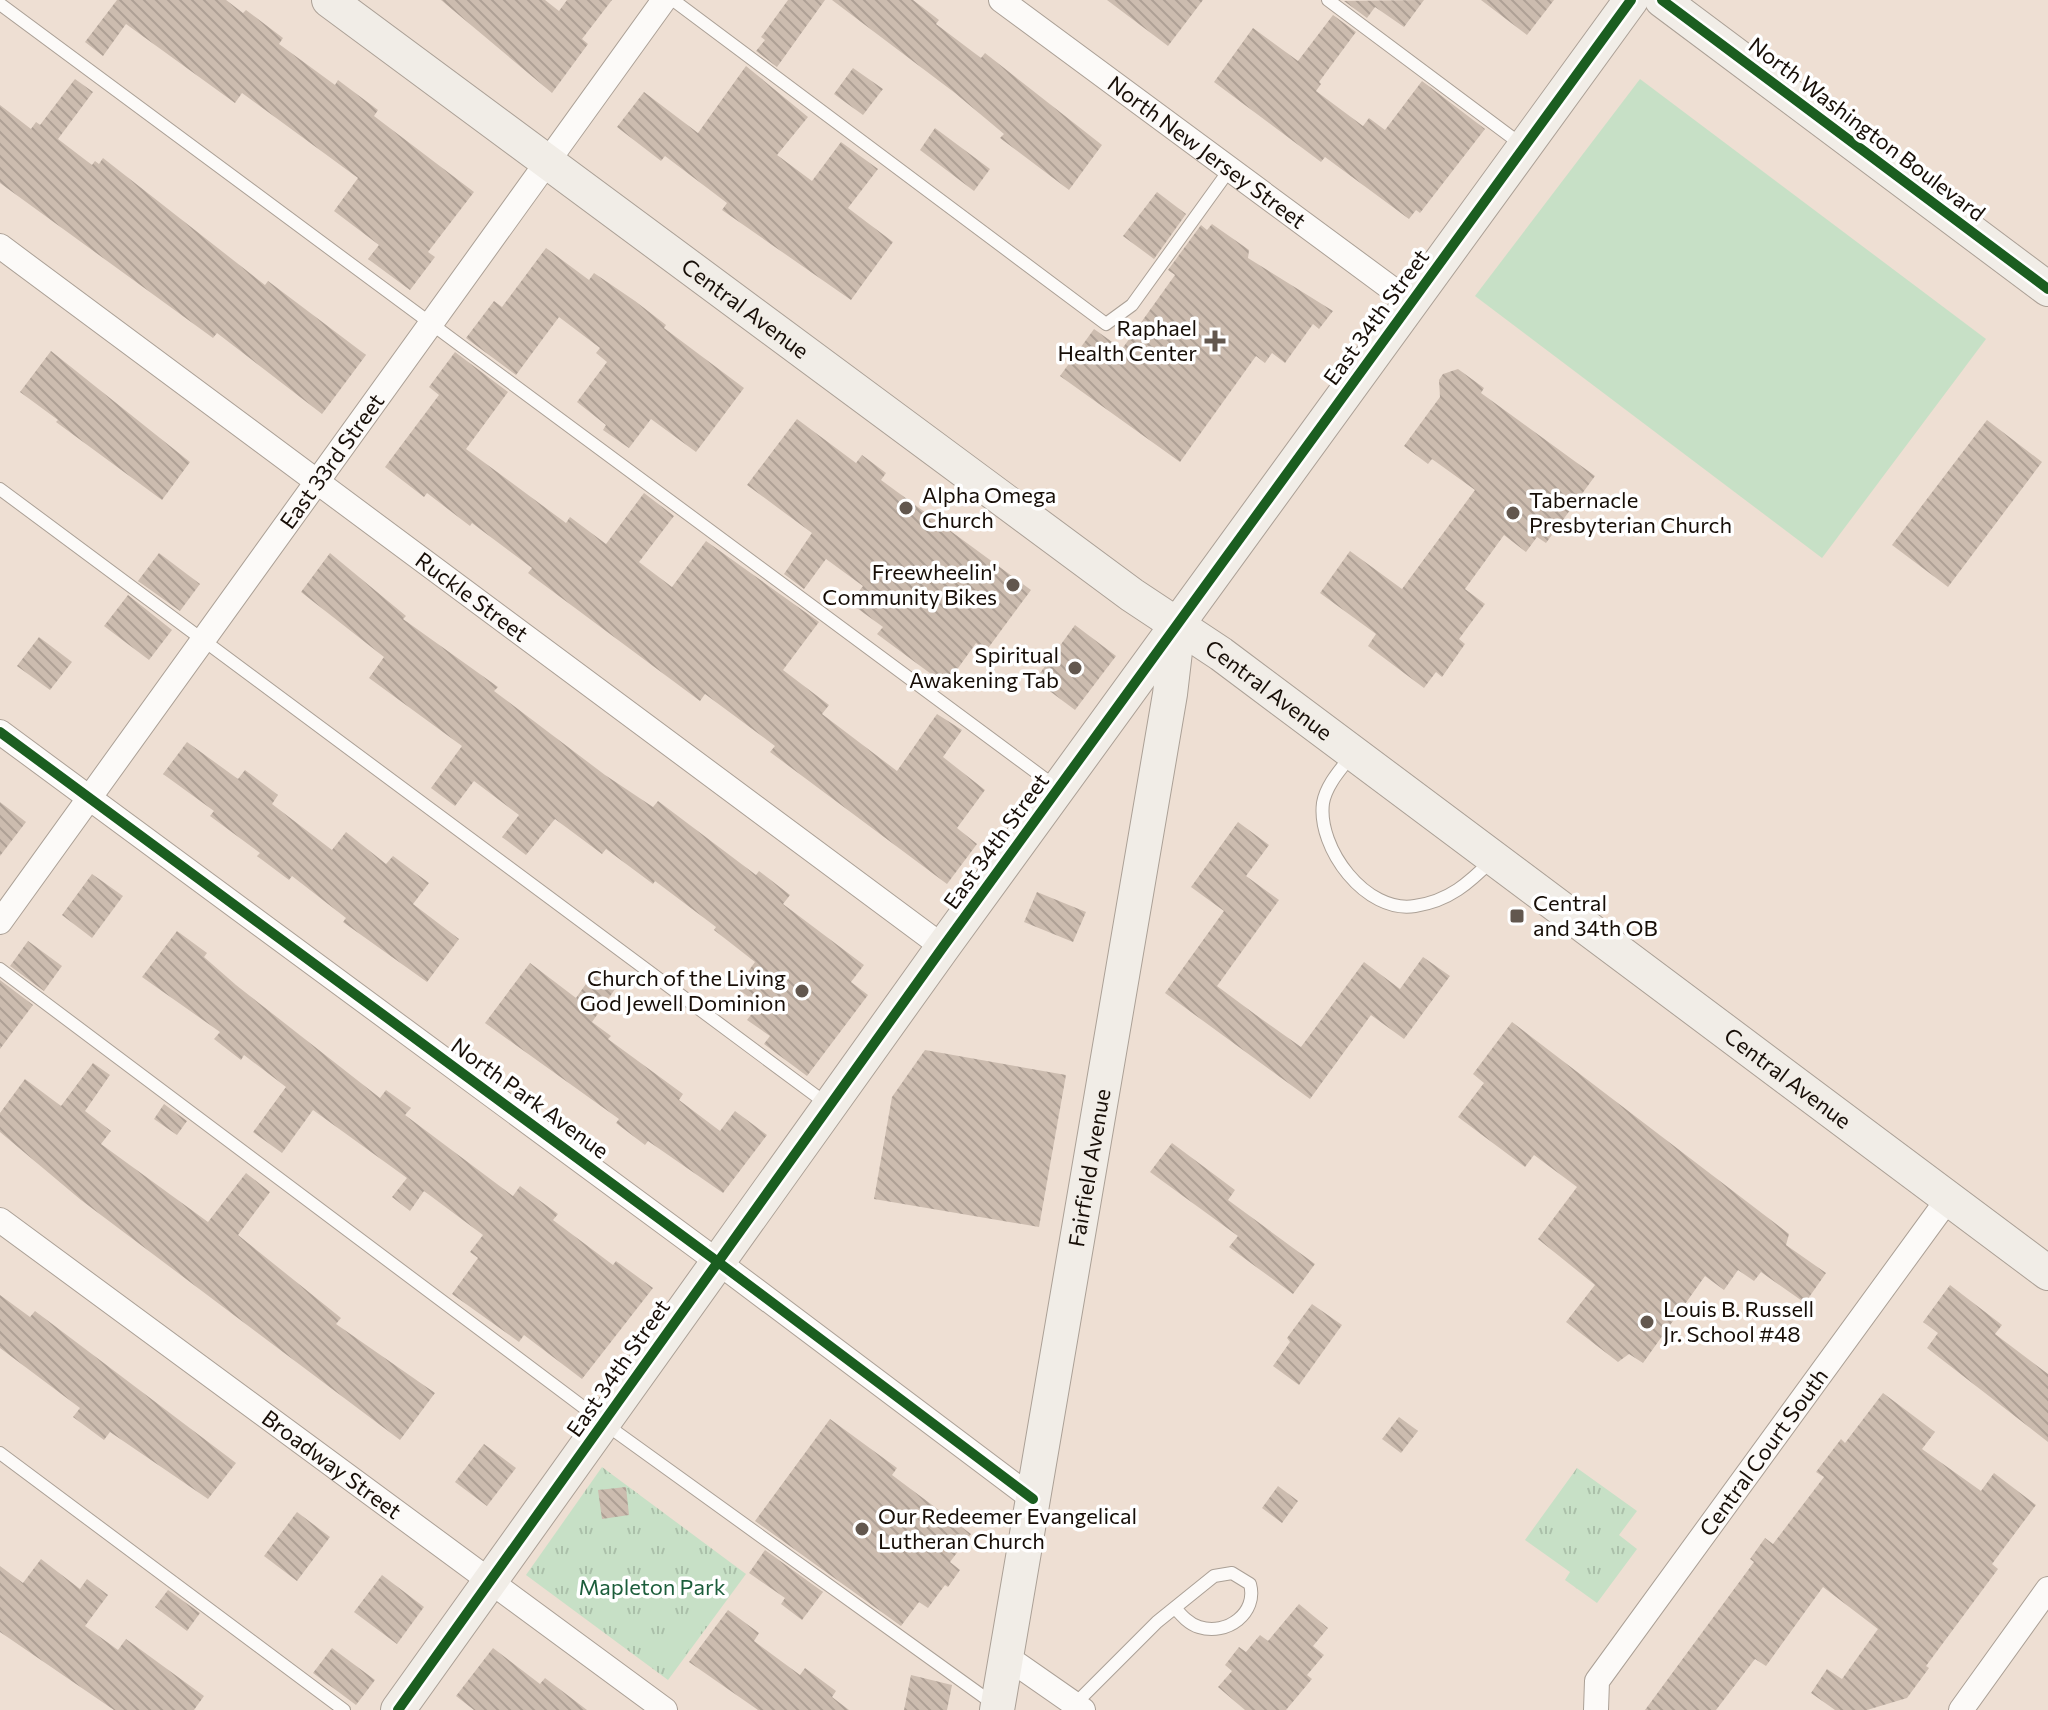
<svg xmlns="http://www.w3.org/2000/svg" width="2048" height="1710" viewBox="0 0 2048 1710" font-family="Commissioner,sans-serif">
  <style>
    .park { fill: url(#park-tufts) }
    .garden { fill: #c7e0c6 }
    .building { fill: url(#building-back-hatch) }
    .lines { fill: none; stroke-linecap: round; stroke-linejoin: round }
    .lane-casing { stroke: #aba096; stroke-width: 14 }
    .street-casing { stroke: #aba096; stroke-width: 26 }
    .secondary-casing { stroke: #aba096; stroke-width: 36 }
    .lane { stroke: #fcfaf8; stroke-width: 12 }
    .street { stroke: #fcfaf8; stroke-width: 24 }
    .secondary { stroke: #f1ede7; stroke-width: 34 }
    .cycleway-casing { stroke: #fff; stroke-width: 15 }
    .cycleway { stroke: #1b5e20; stroke-width: 10 }
    .poi-dot { fill: #62574e; stroke: #fff; stroke-width: 3 }
    .labels { text-anchor: middle; stroke-width: 7; stroke-linejoin: round; paint-order: stroke }
    .street-label { font-size: 22px; fill: #170e07; stroke: #fff }
    .poi-label { font-size: 22px; fill: #170e07; stroke: #fff; text-anchor: start }
    .park-label { font-size: 22px; fill: #1c5d3b; stroke: #fff }
  </style>
  <defs>
    <pattern id="park-tufts" width="24" height="20" patternUnits="userSpaceOnUse" patternTransform="scale(2)"><rect width="24" height="20" fill="#c7e0c6"/><path d="M3 7l-1-3M5 7V3M7 7l1-3M15 17l-1-3M17 17v-4M19 17l1-3" fill="none" stroke="#aabfa9"/></pattern>
    <pattern id="building-back-hatch" width="6" height="6" patternUnits="userSpaceOnUse" patternTransform="scale(2)"><rect width="6" height="6" fill="#ccbcaf"/><path d="M-1 5l2 2M0 0l6 6M5-1l2 2" fill="none" stroke="#aea095"/></pattern>
  </defs>
  <rect width="100%" height="100%" fill="#eedfd3"/>
  <!-- park -->
  <g class="park">
    <path d="M 602,1467 L 746,1574 L 668,1680 L 526,1575 Z"/>
    <path d="M 1577,1468 L 1637,1511 L 1619,1535 L 1637,1549 L 1597,1603 L 1565,1580 L 1570,1572 L 1525,1540 Z"/>
  </g>
  <!-- garden -->
  <g class="garden">
    <path d="M 1640,79 L 1986,339 L 1822,558 L 1475,296 Z"/>
    <path d="M 716,1578 L 732,1589 L 675,1668 L 659,1656 Z"/>
  </g>
  <!-- building -->
  <g class="building">
    <path d="M 117,0 L 226,0 L 243,13 L 246,10 L 283,38 L 279,44 L 335,85 L 338,80 L 378,110 L 374,116 L 474,192 L 428,252 L 435,257 L 410,290 L 368,259 L 379,245 L 334,211 L 358,178 L 242,93 L 235,103 L 126,24 L 103,56 L 85,42 Z"/>
    <path d="M 441,0 L 545,0 L 559,11 L 567,0 L 612,0 L 582,39 L 588,44 L 552,93 Z"/>
    <path d="M 788,0 L 825,0 L 777,67 L 756,51 L 765,40 L 761,37 Z"/>
    <path d="M 832,0 L 913,0 L 939,20 L 936,24 L 981,58 L 985,53 L 1102,145 L 1069,190 L 1000,138 L 1004,134 L 955,93 Z"/>
    <path d="M 1107,0 L 1203,0 L 1168,46 Z"/>
    <path d="M 1424,0 L 1404,27 L 1375,7 L 1367,18 L 1344,1 Z"/>
    <path d="M 1481,0 L 1554,0 L 1527,35 Z"/>
    <path d="M 1333,15 L 1356,32 L 1319,82 L 1321,84 L 1316,91 L 1363,126 L 1369,118 L 1385,130 L 1422,81 L 1485,129 L 1420,213 L 1416,210 L 1409,219 L 1325,157 L 1321,162 L 1214,82 L 1253,28 L 1298,61 Z"/>
    <path d="M 746,66 L 808,117 L 777,155 L 812,181 L 841,142 L 878,169 L 848,208 L 893,242 L 851,300 L 722,210 L 727,203 L 665,156 L 661,161 L 617,127 L 644,92 L 698,133 Z"/>
    <path d="M 853,68 L 883,89 L 863,115 L 834,94 Z"/>
    <path d="M 75,79 L 93,92 L 58,139 L 92,165 L 95,161 L 99,164 L 103,158 L 265,285 L 268,281 L 366,355 L 322,414 L 217,333 L 213,338 L 0,183 L 0,105 L 31,129 L 36,122 L 40,125 Z"/>
    <path d="M 935,128 L 990,169 L 974,191 L 920,150 Z"/>
    <path d="M 1157,192 L 1186,214 L 1154,259 L 1123,236 Z"/>
    <path d="M 1212,224 L 1249,250 L 1248,258 L 1333,311 L 1319,329 L 1313,324 L 1285,363 L 1272,353 L 1265,363 L 1256,356 L 1180,462 L 1060,376 L 1094,329 L 1122,349 L 1175,275 L 1168,270 L 1201,225 L 1207,230 Z"/>
    <path d="M 546,248 L 589,280 L 594,273 L 635,301 L 666,325 L 664,328 L 744,388 L 696,452 L 651,419 L 629,448 L 603,430 L 606,425 L 577,402 L 607,362 L 596,353 L 600,348 L 559,317 L 516,375 L 466,338 L 494,301 L 502,307 Z"/>
    <path d="M 51,351 L 190,462 L 162,500 L 56,422 L 58,420 L 20,392 Z"/>
    <path d="M 455,352 L 508,392 L 466,449 L 566,523 L 570,517 L 606,544 L 644,493 L 674,516 L 639,562 L 672,587 L 706,541 L 819,622 L 783,670 L 829,705 L 822,714 L 897,771 L 937,714 L 962,730 L 943,757 L 985,790 L 957,828 L 977,844 L 947,884 L 770,752 L 775,746 L 705,694 L 700,701 L 528,573 L 532,568 L 472,523 L 470,526 L 427,493 L 424,497 L 385,467 L 439,395 L 429,387 Z"/>
    <path d="M 1458,369 L 1484,388 L 1481,393 L 1595,476 L 1546,543 L 1537,537 L 1526,552 L 1504,535 L 1465,589 L 1485,604 L 1459,639 L 1465,644 L 1442,677 L 1436,672 L 1424,688 L 1368,646 L 1376,634 L 1320,593 L 1350,551 L 1402,589 L 1475,490 L 1432,459 L 1428,464 L 1404,446 L 1440,397 L 1439,380 L 1443,374 Z"/>
    <path d="M 797,419 L 856,463 L 862,455 L 886,473 L 881,480 L 1031,590 L 986,651 L 976,643 L 946,685 L 877,634 L 883,627 L 850,603 L 863,586 L 826,559 L 804,589 L 784,574 L 812,533 L 747,485 Z"/>
    <path d="M 1987,420 L 2042,462 L 1948,587 L 1892,545 Z"/>
    <path d="M 159,553 L 200,584 L 180,611 L 138,581 Z"/>
    <path d="M 330,553 L 406,616 L 403,619 L 498,687 L 494,691 L 605,775 L 653,807 L 658,801 L 756,875 L 759,871 L 790,895 L 783,904 L 864,965 L 851,982 L 868,995 L 807,1076 L 764,1044 L 770,1036 L 747,1020 L 759,1004 L 736,988 L 755,962 L 714,930 L 716,927 L 655,881 L 653,884 L 606,849 L 602,854 L 555,819 L 526,855 L 502,837 L 519,815 L 474,781 L 455,806 L 431,788 L 462,746 L 369,678 L 384,657 L 301,592 Z"/>
    <path d="M 128,595 L 172,630 L 149,660 L 104,626 Z"/>
    <path d="M 1075,625 L 1116,656 L 1075,710 L 1035,680 Z"/>
    <path d="M 39,637 L 72,662 L 50,690 L 17,666 Z"/>
    <path d="M 187,742 L 238,779 L 245,770 L 278,795 L 272,804 L 332,850 L 346,832 L 386,864 L 393,856 L 429,883 L 413,904 L 459,939 L 427,982 L 343,922 L 346,918 L 292,876 L 289,880 L 257,856 L 260,853 L 210,816 L 214,811 L 163,774 Z"/>
    <path d="M 0,802 L 26,822 L 0,856 Z"/>
    <path d="M 1238,822 L 1269,845 L 1246,876 L 1279,900 L 1217,986 L 1256,1015 L 1301,1047 L 1364,962 L 1400,989 L 1423,957 L 1450,976 L 1404,1039 L 1371,1015 L 1310,1099 L 1165,993 L 1224,911 L 1191,887 Z"/>
    <path d="M 92,874 L 123,896 L 92,938 L 62,915 Z"/>
    <path d="M 1037,892 L 1086,912 L 1073,942 L 1024,922 Z"/>
    <path d="M 177,931 L 207,953 L 204,957 L 236,985 L 380,1098 L 386,1090 L 411,1108 L 405,1115 L 513,1196 L 520,1186 L 558,1214 L 553,1220 L 613,1265 L 616,1261 L 653,1288 L 582,1379 L 524,1335 L 519,1342 L 452,1294 L 478,1258 L 470,1252 L 483,1235 L 424,1191 L 410,1211 L 392,1197 L 407,1178 L 313,1110 L 282,1153 L 253,1132 L 286,1087 L 244,1055 L 241,1060 L 214,1039 L 220,1032 L 142,977 Z"/>
    <path d="M 28,941 L 62,966 L 44,991 L 10,966 Z"/>
    <path d="M 530,963 L 576,998 L 598,967 L 620,982 L 592,1022 L 611,1036 L 608,1039 L 683,1094 L 679,1100 L 720,1131 L 735,1111 L 767,1135 L 723,1193 L 648,1141 L 645,1145 L 616,1123 L 619,1119 L 485,1023 Z"/>
    <path d="M 0,980 L 33,1005 L 0,1049 Z"/>
    <path d="M 1512,1022 L 1789,1234 L 1786,1245 L 1826,1273 L 1805,1303 L 1761,1272 L 1754,1281 L 1738,1270 L 1724,1290 L 1705,1276 L 1643,1363 L 1629,1354 L 1618,1362 L 1566,1322 L 1595,1285 L 1538,1239 L 1577,1187 L 1534,1155 L 1525,1167 L 1458,1117 L 1484,1083 L 1473,1074 Z"/>
    <path d="M 925,1050 L 1066,1075 L 1039,1227 L 874,1199 L 892,1097 Z"/>
    <path d="M 93,1063 L 110,1075 L 85,1111 L 111,1131 L 101,1144 L 208,1222 L 246,1173 L 270,1192 L 238,1235 L 341,1318 L 336,1324 L 435,1393 L 400,1440 L 81,1200 L 0,1132 L 0,1113 L 25,1079 L 61,1106 Z"/>
    <path d="M 164,1104 L 187,1121 L 177,1135 L 154,1119 Z"/>
    <path d="M 1172,1143 L 1235,1190 L 1228,1200 L 1315,1264 L 1293,1294 L 1229,1247 L 1238,1236 L 1150,1172 Z"/>
    <path d="M 1950,1285 L 2002,1325 L 1995,1334 L 2048,1374 L 2048,1442 L 1927,1348 L 1938,1333 L 1923,1322 Z"/>
    <path d="M 0,1295 L 30,1317 L 35,1311 L 236,1463 L 208,1499 L 110,1432 L 104,1440 L 73,1417 L 80,1408 L 0,1348 Z"/>
    <path d="M 1312,1304 L 1342,1325 L 1299,1385 L 1273,1366 L 1290,1342 L 1287,1338 Z"/>
    <path d="M 1883,1393 L 1935,1432 L 1922,1449 L 1981,1491 L 1994,1473 L 2036,1505 L 1992,1564 L 1998,1569 L 1926,1666 L 1929,1668 L 1907,1698 L 1867,1710 L 1835,1710 L 1811,1693 L 1827,1669 L 1842,1679 L 1878,1629 L 1823,1587 L 1766,1666 L 1755,1659 L 1716,1710 L 1645,1710 L 1754,1562 L 1750,1559 L 1765,1538 L 1773,1544 L 1824,1477 L 1816,1472 L 1841,1439 L 1845,1443 Z"/>
    <path d="M 1399,1417 L 1418,1431 L 1401,1453 L 1382,1439 Z"/>
    <path d="M 830,1419 L 897,1468 L 892,1475 L 971,1534 L 950,1562 L 960,1570 L 948,1587 L 945,1585 L 928,1608 L 919,1602 L 901,1626 L 755,1521 Z"/>
    <path d="M 484,1444 L 516,1468 L 487,1506 L 455,1482 Z"/>
    <path d="M 1278,1486 L 1298,1501 L 1282,1523 L 1262,1508 Z"/>
    <path d="M 626,1487 L 629,1515 L 602,1519 L 598,1490 Z"/>
    <path d="M 297,1512 L 330,1537 L 297,1581 L 264,1556 Z"/>
    <path d="M 765,1550 L 823,1592 L 802,1620 L 781,1604 L 785,1598 L 749,1573 Z"/>
    <path d="M 41,1559 L 80,1589 L 87,1579 L 108,1595 L 85,1626 L 118,1650 L 126,1639 L 204,1696 L 194,1710 L 114,1710 L 0,1632 L 0,1566 L 23,1583 Z"/>
    <path d="M 382,1575 L 424,1607 L 397,1644 L 354,1612 Z"/>
    <path d="M 168,1590 L 200,1613 L 187,1631 L 155,1607 Z"/>
    <path d="M 1299,1604 L 1328,1628 L 1313,1646 L 1324,1655 L 1307,1675 L 1312,1679 L 1286,1710 L 1245,1710 L 1218,1687 L 1232,1671 L 1225,1665 L 1239,1647 L 1246,1652 L 1260,1635 L 1268,1641 Z"/>
    <path d="M 728,1610 L 759,1633 L 754,1641 L 800,1675 L 805,1668 L 836,1691 L 832,1697 L 849,1710 L 758,1710 L 689,1662 Z"/>
    <path d="M 332,1648 L 375,1680 L 356,1705 L 313,1673 Z"/>
    <path d="M 493,1648 L 540,1684 L 545,1678 L 587,1710 L 474,1710 L 456,1696 Z"/>
    <path d="M 911,1675 L 952,1685 L 947,1710 L 904,1710 Z"/>
  </g>
  <g class="lines">
    <!-- lane casing -->
    <g class="lane-casing">
      <g id="lane">
        <path d="M 673,0 L 1106,324 L 1132,305 L 1230,169"/>
        <path d="M 1328,0 L 1522,145"/>
        <path d="M 0,4 L 1056,787"/>
        <path d="M 0,489 L 827,1104"/>
        <path d="M 1351,756 C 1341,769 1326,785 1323,803 C 1317,848 1366,914 1415,906 C 1449,901 1469,883 1492,860"/>
        <path d="M 0,969 L 619,1434 L 995,1705"/>
        <path d="M 0,1453 L 344,1710"/>
        <path d="M 1076,1703 L 1157,1622 L 1214,1576 L 1232,1573 L 1250,1584 C 1258,1613 1227,1636 1199,1627 C 1189,1624 1182,1616 1175,1608"/>
      </g>
    </g>
    <!-- street casing -->
    <g class="street-casing">
      <g id="street">
        <path id="s1" d="M 1001,0 L 1411,303"/>
        <path id="s2" d="M 0,246 L 943,947"/>
        <path d="M 0,732 L 718,1262 L 1033,1499"/>
        <path id="s3" d="M 0,922 L 664,0"/>
        <path id="s4" d="M 0,1220 L 665,1710"/>
        <path d="M 1004,1655 L 1083,1710"/>
        <path id="s5" d="M 1596,1710 L 1597,1681 L 1948,1199"/>
        <path d="M 1961,1710 L 2048,1589"/>
      </g>
    </g>
    <!-- secondary casing -->
    <g class="secondary-casing">
      <g id="secondary">
        <path id="s6" d="M 329,0 L 1132,595 L 1221,654 L 2048,1273"/>
        <path d="M 1662,0 L 2048,289"/>
        <path d="M 398,1710 L 943,947 L 1631,0"/>
        <path id="s7" d="M 997,1710 L 1170,694 L 1178,626"/>
      </g>
    </g>
    <!-- lane -->
    <use href="#lane" class="lane"/>
    <!-- street -->
    <use href="#street" class="street"/>
    <!-- secondary -->
    <use href="#secondary" class="secondary"/>
    <!-- cycleway casing -->
    <g class="cycleway-casing">
      <g id="cycleway">
        <path d="M 1662,0 L 2048,289"/>
        <path d="M 0,732 L 718,1262 L 1033,1499"/>
        <path d="M 398,1710 L 943,947 L 1631,0"/>
      </g>
    </g>
    <!-- cycleway -->
    <use href="#cycleway" class="cycleway"/>
  </g>
  <!-- markers -->
  <g class="poi-dot">
    <path d="M1211 329h8v8h8v8h-8v8h-8v-8h-8v-8h8z"/>
    <circle cx="906" cy="508" r="8"/>
    <circle cx="1513" cy="513" r="8"/>
    <circle cx="1013" cy="585" r="8"/>
    <circle cx="1075" cy="668" r="8"/>
    <rect x="1509" y="908" width="16" height="16" rx="4"/>
    <circle cx="802" cy="991" r="8"/>
    <circle cx="1647" cy="1322" r="8"/>
    <circle cx="862" cy="1529" r="8"/>
  </g>
  <g class="labels">
    <!-- street labels -->
    <g class="street-label">
      <text transform="translate(1867 129) rotate(37)" y="8">North Washington Boulevard</text>
      <text dy="8" stroke="none"><textPath href="#s1" startOffset="256">North New Jersey Street</textPath></text>
      <text dy="8" stroke="none"><textPath href="#s6" startOffset="518">Central Avenue</textPath></text>
      <text transform="translate(1376 317) rotate(-54)" y="8">East 34th Street</text>
      <text dy="8" stroke="none"><textPath href="#s3" startOffset="568">East 33rd Street</textPath></text>
      <text dy="8" stroke="none"><textPath href="#s2" startOffset="588">Ruckle Street</textPath></text>
      <text dy="8" stroke="none"><textPath href="#s6" startOffset="1166">Central Avenue</textPath></text>
      <text transform="translate(996 841) rotate(-54)" y="8">East 34th Street</text>
      <text dy="8" stroke="none"><textPath href="#s6" startOffset="1814">Central Avenue</textPath></text>
      <text transform="translate(530 1098) rotate(36)" y="8">North Park Avenue</text>
      <text dy="8" stroke="none"><textPath href="#s7" startOffset="550">Fairfield Avenue</textPath></text>
      <text transform="translate(618 1368) rotate(-55)" y="8">East 34th Street</text>
      <text dy="8" stroke="none"><textPath href="#s5" startOffset="312">Central Court South</textPath></text>
      <text dy="8" stroke="none"><textPath href="#s4" startOffset="412">Broadway Street</textPath></text>
    </g>
    <!-- poi labels -->
    <g class="poi-label">
      <text x="1197" y="336" text-anchor="end">Raphael<tspan x="1197" dy="25">Health Center</tspan></text>
      <text x="922" y="503">Alpha Omega<tspan x="922" dy="25">Church</tspan></text>
      <text x="1529" y="508">Tabernacle<tspan x="1529" dy="25">Presbyterian Church</tspan></text>
      <text x="997" y="580" text-anchor="end">Freewheelin'<tspan x="997" dy="25">Community Bikes</tspan></text>
      <text x="1059" y="663" text-anchor="end">Spiritual<tspan x="1059" dy="25">Awakening Tab</tspan></text>
      <text x="1533" y="911">Central<tspan x="1533" dy="25">and 34th OB</tspan></text>
      <text x="786" y="986" text-anchor="end">Church of the Living<tspan x="786" dy="25">God Jewell Dominion</tspan></text>
      <text x="1663" y="1317">Louis B. Russell<tspan x="1663" dy="25">Jr. School #48</tspan></text>
      <text x="878" y="1524">Our Redeemer Evangelical<tspan x="878" dy="25">Lutheran Church</tspan></text>
    </g>
    <!-- park labels -->
    <g class="park-label">
      <text x="652" y="1595">Mapleton Park</text>
    </g>
  </g>
</svg>
